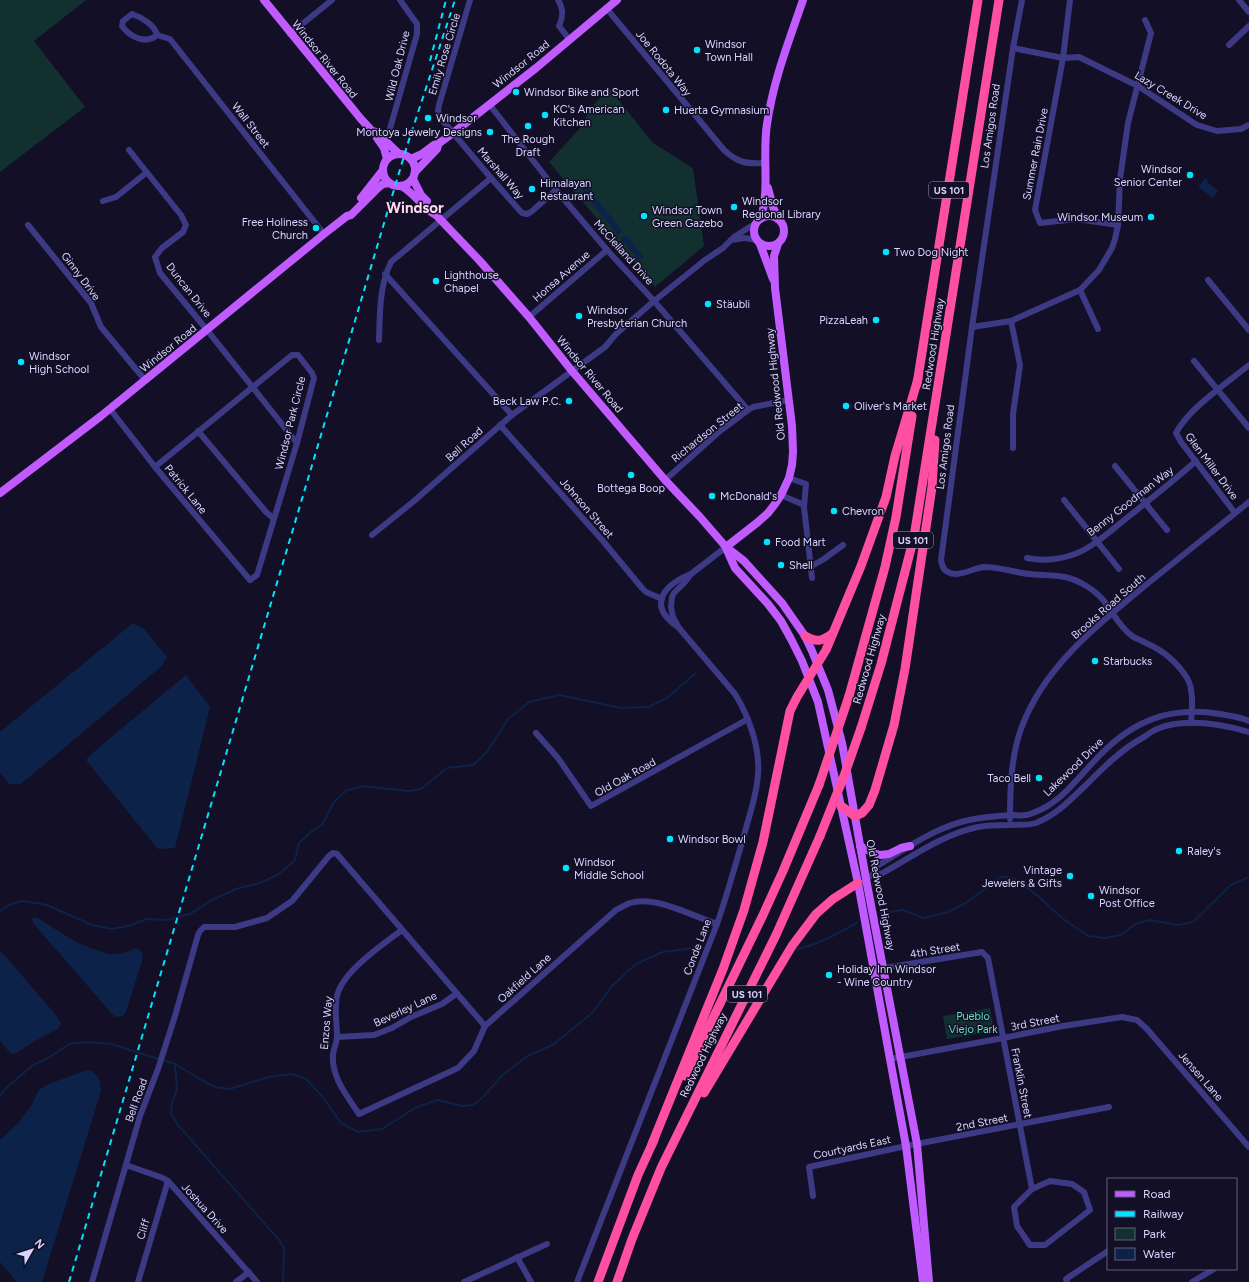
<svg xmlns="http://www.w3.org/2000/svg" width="1249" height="1282" viewBox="0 0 1249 1282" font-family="Figtree,sans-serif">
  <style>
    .green { fill: #12302f }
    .water { fill: #0c2248 }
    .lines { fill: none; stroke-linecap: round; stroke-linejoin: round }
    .stream { stroke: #0c2248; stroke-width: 2 }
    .minor { stroke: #3d3a85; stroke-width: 6 }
    .major { stroke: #c25bff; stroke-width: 8 }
    .highway { stroke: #ff4fa3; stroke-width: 9 }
    .rail { stroke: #00e5ff; stroke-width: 2; stroke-dasharray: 6 5; stroke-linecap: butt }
    .highway-bridge { stroke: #ff4fa3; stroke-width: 9 }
    .poi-dot { fill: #00e5ff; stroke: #130f26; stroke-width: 1.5 }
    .labels { text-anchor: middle; stroke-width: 3; stroke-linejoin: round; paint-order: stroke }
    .shield { fill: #130f26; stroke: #9e99be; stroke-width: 1 }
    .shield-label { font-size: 10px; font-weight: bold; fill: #d9d4ff }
    .poi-label { font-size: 11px; fill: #d9d4ff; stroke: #130f26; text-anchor: start }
    .street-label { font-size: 11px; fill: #d9d4ff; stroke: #130f26 }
    .park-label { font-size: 11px; fill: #5fe0c0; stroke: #130f26 }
    .district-label { font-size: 15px; font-weight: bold; fill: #ffd6f0; stroke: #130f26 }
  </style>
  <rect width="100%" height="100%" fill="#130f26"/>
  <!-- green -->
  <g class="green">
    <path d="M 0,0 L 86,0 L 34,41 L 85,107 L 0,172 Z"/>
    <path d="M 609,88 L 653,143 L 693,168 L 704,246 L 655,287 L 549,162 L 583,125 L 589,110 Z"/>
    <path d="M 990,1008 L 994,1031 L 947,1039 L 943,1016 Z"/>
  </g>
  <!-- water -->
  <g class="water">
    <path d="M 1205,178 L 1208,180 L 1207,182 L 1218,191 L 1213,198 L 1198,187 Z"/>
    <path d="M 586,186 L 623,231 L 618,235 L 581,190 Z"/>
    <path d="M 626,235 L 644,257 L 640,261 L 621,239 Z"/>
    <path d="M 133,623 L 144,629 L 167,657 L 162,666 L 21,784 L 9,784 L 0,773 L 0,732 Z"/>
    <path d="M 186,675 L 210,707 L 175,848 L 158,849 L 86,760 L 97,749 Z"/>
    <path d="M 33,917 L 38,918 C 58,931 76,944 99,951 C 105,953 112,955 118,954 C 124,953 130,951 136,948 L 141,951 L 143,954 L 142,961 L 126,1012 L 123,1016 L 116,1017 L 112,1014 L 33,923 L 32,919 Z"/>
    <path d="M 0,950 L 55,1014 L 60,1022 L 61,1024 L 58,1029 L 35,1041 L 15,1054 L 11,1054 L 0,1041 Z"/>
    <path d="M 90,1070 C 100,1077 100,1079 101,1091 L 42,1282 L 17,1282 L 0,1262 L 0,1140 L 18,1123 L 31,1106 L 39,1090 L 46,1085 L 84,1071 Z"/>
  </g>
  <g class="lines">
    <!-- stream -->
    <g class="stream">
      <path d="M 0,911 L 9,905 L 22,901 L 47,905 L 92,925 L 112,929 L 128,926 L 147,919 L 166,920 L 190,914 L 212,900 L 236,889 L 260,883 L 279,874 L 295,860 L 299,843 L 312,831 L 322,825 L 334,802 L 346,791 L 362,786 L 409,791 L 421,789 L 447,768 L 473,765 L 487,752 L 508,719 L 529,702 L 559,695 L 621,708 L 649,707 L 668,697 L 696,673"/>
      <path d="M 881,913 L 903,910 L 924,918 L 948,912 L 966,903 L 1002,876 L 1015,879 L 1037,895 L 1062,918 L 1088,936 L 1104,938 L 1121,935 L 1135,924 L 1150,920 L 1178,925 L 1193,922 L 1231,885 L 1249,877"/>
      <path d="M 795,950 C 817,945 837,934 857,923"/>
      <path d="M 175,1064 L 177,1089 L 172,1103 L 171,1114 L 178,1125 L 280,1241 L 284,1248 L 283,1282"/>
      <path d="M 0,1096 L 4,1090 L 33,1065 L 50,1057 L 69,1044 L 86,1042 L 111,1044 L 175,1064 L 198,1078 L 215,1087 L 230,1089 L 268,1077 L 292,1074 L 306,1079 L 323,1097 L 341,1123 L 358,1132 L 382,1129 L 415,1108 L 437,1100 L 463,1106 L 473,1105 L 482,1098 L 503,1075 L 526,1057 L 554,1044 L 592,1013 L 612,986 L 636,964 L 663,952 L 694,948"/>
    </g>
    <!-- minor -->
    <g class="minor">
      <path d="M 470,0 L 439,105 L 438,111 L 443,121 L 491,178 L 522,213 L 527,214 L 531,212 L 556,190"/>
      <path d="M 558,0 C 564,9 563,17 559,26 L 569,39"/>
      <path d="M 1022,0 L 1013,48 L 972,327 L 941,560 C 942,565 943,570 948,572 C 959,578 973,568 984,567 C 996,567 1006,570 1017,572 C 1033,576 1049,574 1065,577 C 1079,580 1095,590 1104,601 C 1113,613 1120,627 1132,636 C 1136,639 1141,640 1146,643 C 1162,650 1177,662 1187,678 C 1194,689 1192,710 1191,723"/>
      <path d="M 1070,0 L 1063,58 L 1079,57 L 1138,86 L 1197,125 L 1217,131 L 1241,129 L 1249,125"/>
      <path d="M 1239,0 L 1249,12"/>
      <path d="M 607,9 L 724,150 C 738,163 746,164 765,163"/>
      <path d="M 290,34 L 332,0"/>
      <path d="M 157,35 C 146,45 130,37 122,26 L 123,21 L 132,14 C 141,17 155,25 157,35 L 170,39 L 324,234"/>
      <path d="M 1229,45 L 1249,26"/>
      <path d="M 1013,48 L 1063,58 L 1035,210 L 1040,223 L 1077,219 L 1118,225"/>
      <path d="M 489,104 L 556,190 L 607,250 L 654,301 L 748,410"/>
      <path d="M 384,140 L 389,132 L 417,34 L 417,24 L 400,0"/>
      <path d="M 129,150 L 181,215 L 186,225 L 183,232 L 162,248 L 155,257 L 160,273 L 207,330 L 297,443"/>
      <path d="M 103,201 L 116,197 L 146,173"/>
      <path d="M 28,225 L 91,303 L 101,327 L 145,380"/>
      <path d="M 731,240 L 745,238 L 757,240"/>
      <path d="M 385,274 L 512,415"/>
      <path d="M 1208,280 L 1249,330"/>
      <path d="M 1080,290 L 1098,329"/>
      <path d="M 529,317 L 607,250"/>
      <path d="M 1011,321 L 1020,365 L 1013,414 L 1013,448"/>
      <path d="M 972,327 L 1011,321 L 1080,290 L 1099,270 L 1112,248 L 1115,239 L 1118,225 L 1120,179 L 1128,123 L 1151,33 L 1145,20"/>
      <path d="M 379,340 C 380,313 379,287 391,262 L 491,178"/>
      <path d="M 1194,361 L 1249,428"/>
      <path d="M 110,409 L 155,467 L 250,580 L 257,575 L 297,443 L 314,378 L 312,373 L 298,355 L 292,355 L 155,467"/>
      <path d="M 500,425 L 603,541 L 642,588 L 646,592 L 662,599"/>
      <path d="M 198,431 L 266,512 L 273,518"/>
      <path d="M 1115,466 L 1167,530"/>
      <path d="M 789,478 L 806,484 L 804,507 L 812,578"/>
      <path d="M 665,480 L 720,431 L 748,410 L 753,407 L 789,400"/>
      <path d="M 781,495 L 804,505"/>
      <path d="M 1064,500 L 1119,569"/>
      <path d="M 1235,513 L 1181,442 L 1176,433 C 1189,408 1227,383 1249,365"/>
      <path d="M 372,535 L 414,501 L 512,415 L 605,347 L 616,334 L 654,301 L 705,260 L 723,248 L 734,237 L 756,223"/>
      <path d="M 1027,558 C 1043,561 1059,560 1075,554 C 1093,547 1108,533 1123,521 C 1147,502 1172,482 1196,461"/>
      <path d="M 810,567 L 824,559 L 843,545"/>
      <path d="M 678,627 C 647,606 663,585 691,574"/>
      <path d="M 536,733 L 558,758 L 591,806 L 748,719"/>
      <path d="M 1010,819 C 1010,789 1011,757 1021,729 C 1044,665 1101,622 1152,580 C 1184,554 1217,528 1249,502"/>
      <path d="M 874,874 L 877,866 C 906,849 935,827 969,820 C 983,817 996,816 1011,815 C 1016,815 1021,816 1026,815 C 1030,815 1035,812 1040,810 C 1064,799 1081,774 1100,755 C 1134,720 1171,706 1220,714 C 1230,716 1240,717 1249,721"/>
      <path d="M 866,879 L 874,874 L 881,874 C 912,857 943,834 978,827 C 988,825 999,825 1009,825 C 1018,824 1027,826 1036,823 C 1058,814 1071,799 1088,783 C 1105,766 1122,749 1144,737 C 1148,734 1152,731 1157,729 C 1184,718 1221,724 1249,732"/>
      <path d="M 402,930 C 382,945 342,972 337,996 C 334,1010 337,1022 337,1036 C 337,1042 334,1048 333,1054 C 331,1077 347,1096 359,1114 L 458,1068 L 474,1051 L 485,1026 L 616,910 C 620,908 625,905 630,903 C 655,895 692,916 717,924"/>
      <path d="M 884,968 L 982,952 L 988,958 L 1032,1189"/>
      <path d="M 337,1037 L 374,1035 L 392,1028 L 411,1017 L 442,1004 L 456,994"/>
      <path d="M 890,1059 L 1003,1038 L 1063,1026 L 1122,1017 L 1137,1020 L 1147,1029 L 1249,1147"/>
      <path d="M 126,1165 L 163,1178 L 168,1181 L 257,1282"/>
      <path d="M 1050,1181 L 1072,1184 L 1084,1192 L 1090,1210 L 1045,1245 L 1030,1245 L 1017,1226 L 1014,1207 L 1032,1189 Z"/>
      <path d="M 813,1196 L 809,1167 L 906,1146 L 1109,1107"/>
      <path d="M 517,1257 L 531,1282"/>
      <path d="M 92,1282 L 140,1116 L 158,1069 L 175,1016 L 198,935 L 200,931 L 204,927 L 235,927 L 267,918 L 292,901 L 329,856 L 333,853 L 337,854 L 485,1026"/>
      <path d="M 138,1282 L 168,1181"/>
      <path d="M 236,1282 L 249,1272"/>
      <path d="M 464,1282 L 547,1244"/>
      <path d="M 577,1282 L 717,924 C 728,892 737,860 746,828 C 751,810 757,793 758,774 C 760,747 749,717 735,694 L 679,628 L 673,617 L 671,607 L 672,597 L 674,593 L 685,582 L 691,574 L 726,547"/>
      <path d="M 1067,1282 L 1066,1279 L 1108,1251"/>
      <path d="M 1192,1282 L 1214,1269"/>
    </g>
    <!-- major -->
    <g class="major">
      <path d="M 264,0 L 361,119 L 372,131 L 376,132 L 399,154"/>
      <path d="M 377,138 L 384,148 L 387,159"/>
      <circle cx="399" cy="170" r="16"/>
      <path d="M 411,159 L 422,154 L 434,145 L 438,144 L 453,133 L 536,68 L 617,0"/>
      <path d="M 415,172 L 437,149 L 438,145"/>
      <path d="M 413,179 L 421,195 L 427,201"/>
      <path d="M 401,186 C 415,193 424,210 436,215 L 479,260 L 529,317 L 572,371 L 665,480 L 700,517 L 726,547 L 744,561 L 782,603 L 805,636 L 812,651 L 828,690 L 842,743 L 866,879 L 917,1144 L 929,1282"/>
      <path d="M 768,188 L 773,207 L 778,219"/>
      <path d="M 361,198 L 383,170"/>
      <circle cx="769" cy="231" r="15"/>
      <path d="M 761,218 C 770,187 762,155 767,124 C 773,81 789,41 803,0"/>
      <path d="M 760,244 L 773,279"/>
      <path d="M 0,493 L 101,416 L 324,234 L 347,216 L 351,215 L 379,187 L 383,184 L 389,183"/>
      <path d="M 726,547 L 758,522 L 768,513 L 775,504 L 781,495 L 789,478 L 792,465 L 793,452 L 792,426 L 775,288 L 774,256 L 778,244"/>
      <path d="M 726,548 L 735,568 L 768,604 L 781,621 L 791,639 L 802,661 L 818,702 L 858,883 L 890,1059 L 906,1146 L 923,1282"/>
      <path d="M 860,846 L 873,853 L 880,855 L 889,854 L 901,848 L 910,846"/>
    </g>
    <!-- highway -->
    <g class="highway">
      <path d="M 917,384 L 978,0"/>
      <path d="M 805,636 C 817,643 823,641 833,633"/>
      <path d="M 849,696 L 885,567 L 896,517 L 912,416"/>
      <path d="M 861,728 L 881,664 L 914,537 L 999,0"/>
      <path d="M 841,806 L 855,816 L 862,813 L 869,805 L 875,790 L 894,725 L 905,669 L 932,487 L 935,440"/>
      <path d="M 685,1076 L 763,915 L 783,871 L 819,785"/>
      <path d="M 704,1093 L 792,946 L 816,914 L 833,899 L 858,883"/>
      <path d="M 652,1144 L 723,969 L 744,910 L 763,842 L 790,711 L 797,697 L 826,650 L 861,566 L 886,497 L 895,456 L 918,379"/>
      <path d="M 598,1282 L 638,1175 L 654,1140"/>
      <path d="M 617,1282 L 632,1239 L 661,1168 L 776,935 L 820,836"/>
    </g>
    <!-- rail -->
    <g class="rail">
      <path d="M 430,61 L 446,0"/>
      <path d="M 69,1282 L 407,146 L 455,0"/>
    </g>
    <!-- highway-bridge -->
    <g class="highway-bridge">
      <path d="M 819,785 L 849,696"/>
      <path d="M 820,836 L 844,776 L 861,728"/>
    </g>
  </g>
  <!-- markers -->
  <g class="poi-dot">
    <circle cx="697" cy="50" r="4"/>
    <circle cx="516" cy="92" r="4"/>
    <circle cx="666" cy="110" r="4"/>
    <circle cx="545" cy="115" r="4"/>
    <circle cx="428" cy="118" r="4"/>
    <circle cx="528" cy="126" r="4"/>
    <circle cx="490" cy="132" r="4"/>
    <circle cx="1190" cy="175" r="4"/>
    <circle cx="532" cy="189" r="4"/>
    <circle cx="734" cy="207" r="4"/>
    <circle cx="644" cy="216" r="4"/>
    <circle cx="1151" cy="217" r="4"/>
    <circle cx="316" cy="228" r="4"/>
    <circle cx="886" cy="252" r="4"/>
    <circle cx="436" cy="281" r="4"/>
    <circle cx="708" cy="304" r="4"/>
    <circle cx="579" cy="316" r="4"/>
    <circle cx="876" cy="320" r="4"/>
    <circle cx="21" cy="362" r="4"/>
    <circle cx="569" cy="401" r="4"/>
    <circle cx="846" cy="406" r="4"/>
    <circle cx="631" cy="475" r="4"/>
    <circle cx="712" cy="496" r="4"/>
    <circle cx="834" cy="511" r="4"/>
    <circle cx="767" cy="542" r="4"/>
    <circle cx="781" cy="565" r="4"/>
    <circle cx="1095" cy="661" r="4"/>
    <circle cx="1039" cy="778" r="4"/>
    <circle cx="670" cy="839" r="4"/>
    <circle cx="1179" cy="851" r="4"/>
    <circle cx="566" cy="868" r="4"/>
    <circle cx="1070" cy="876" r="4"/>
    <circle cx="1091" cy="896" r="4"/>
    <circle cx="829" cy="975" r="4"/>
  </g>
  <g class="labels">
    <!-- shield labels -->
    <g class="shield">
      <rect x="929" y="182" width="40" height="16" rx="3"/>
      <rect x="893" y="532" width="40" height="16" rx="3"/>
      <rect x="727" y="986" width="40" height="16" rx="3"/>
    </g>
    <g class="shield-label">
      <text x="949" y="194">US 101</text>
      <text x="913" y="544">US 101</text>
      <text x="747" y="998">US 101</text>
    </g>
    <!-- poi labels -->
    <g class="poi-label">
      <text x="705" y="48">Windsor<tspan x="705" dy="13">Town Hall</tspan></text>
      <text x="524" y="96">Windsor Bike and Sport</text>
      <text x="553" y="113">KC's American<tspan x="553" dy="13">Kitchen</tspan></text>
      <text x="674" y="114">Huerta Gymnasium</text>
      <text x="436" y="122">Windsor</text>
      <text x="482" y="136" text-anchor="end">Montoya Jewelry Designs</text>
      <text x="528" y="143" text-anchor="middle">The Rough<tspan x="528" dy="13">Draft</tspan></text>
      <text x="1182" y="173" text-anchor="end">Windsor<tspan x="1182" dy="13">Senior Center</tspan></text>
      <text x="540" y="187">Himalayan<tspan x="540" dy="13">Restaurant</tspan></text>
      <text x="742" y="205">Windsor<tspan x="742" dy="13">Regional Library</tspan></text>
      <text x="652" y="214">Windsor Town<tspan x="652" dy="13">Green Gazebo</tspan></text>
      <text x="1143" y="221" text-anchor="end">Windsor Museum</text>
      <text x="308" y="226" text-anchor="end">Free Holiness<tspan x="308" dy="13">Church</tspan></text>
      <text x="894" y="256">Two Dog Night</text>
      <text x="444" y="279">Lighthouse<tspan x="444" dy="13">Chapel</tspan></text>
      <text x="716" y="308">Stäubli</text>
      <text x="587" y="314">Windsor<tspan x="587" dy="13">Presbyterian Church</tspan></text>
      <text x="868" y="324" text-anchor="end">PizzaLeah</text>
      <text x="29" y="360">Windsor<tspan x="29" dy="13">High School</tspan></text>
      <text x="561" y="405" text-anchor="end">Beck Law P.C.</text>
      <text x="854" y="410">Oliver's Market</text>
      <text x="631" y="492" text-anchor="middle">Bottega Boop</text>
      <text x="720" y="500">McDonald's</text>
      <text x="842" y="515">Chevron</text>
      <text x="775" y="546">Food Mart</text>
      <text x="789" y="569">Shell</text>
      <text x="1103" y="665">Starbucks</text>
      <text x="1031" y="782" text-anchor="end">Taco Bell</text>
      <text x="678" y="843">Windsor Bowl</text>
      <text x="1187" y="855">Raley's</text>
      <text x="574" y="866">Windsor<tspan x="574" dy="13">Middle School</tspan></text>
      <text x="1062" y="874" text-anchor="end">Vintage<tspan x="1062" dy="13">Jewelers &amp; Gifts</tspan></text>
      <text x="1099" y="894">Windsor<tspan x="1099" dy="13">Post Office</tspan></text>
      <text x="837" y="973">Holiday Inn Windsor<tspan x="837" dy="13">- Wine Country</tspan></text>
    </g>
    <!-- street labels -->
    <g class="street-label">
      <text transform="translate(444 54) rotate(-73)" y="4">Emily Rose Circle</text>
      <text transform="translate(325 59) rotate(51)" y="4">Windsor River Road</text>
      <text transform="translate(664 63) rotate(51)" y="4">Joe Rodota Way</text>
      <text transform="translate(521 64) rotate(-39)" y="4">Windsor Road</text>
      <text transform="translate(397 66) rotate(-76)" y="4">Wild Oak Drive</text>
      <text transform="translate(1171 95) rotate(31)" y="4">Lazy Creek Drive</text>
      <text transform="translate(251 125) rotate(52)" y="4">Wall Street</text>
      <text transform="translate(990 126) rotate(-82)" y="4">Los Amigos Road</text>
      <text transform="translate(1035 154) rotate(-79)" y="4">Summer Rain Drive</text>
      <text transform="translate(501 173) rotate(49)" y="4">Marshall Way</text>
      <text transform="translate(624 252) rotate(48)" y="4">McClelland Drive</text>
      <text transform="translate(81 276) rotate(53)" y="4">Ginny Drive</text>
      <text transform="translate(561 276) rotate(-41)" y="4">Honsa Avenue</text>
      <text transform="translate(189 290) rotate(52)" y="4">Duncan Drive</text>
      <text transform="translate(933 344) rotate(-81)" y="4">Redwood Highway</text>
      <text transform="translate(168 348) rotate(-39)" y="4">Windsor Road</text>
      <text transform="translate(590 374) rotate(50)" y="4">Windsor River Road</text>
      <text transform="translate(775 384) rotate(-96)" y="4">Old Redwood Highway</text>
      <text transform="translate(290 423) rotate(-76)" y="4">Windsor Park Circle</text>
      <text transform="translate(707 432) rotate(-39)" y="4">Richardson Street</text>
      <text transform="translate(464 444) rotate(-42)" y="4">Bell Road</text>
      <text transform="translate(945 447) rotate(-83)" y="4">Los Amigos Road</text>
      <text transform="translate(1212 466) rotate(53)" y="4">Glen Miller Drive</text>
      <text transform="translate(186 489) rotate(51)" y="4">Patrick Lane</text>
      <text transform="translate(1130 501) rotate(-38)" y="4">Benny Goodman Way</text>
      <text transform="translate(587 508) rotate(49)" y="4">Johnson Street</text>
      <text transform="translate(1108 606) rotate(-41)" y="4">Brooks Road South</text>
      <text transform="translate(869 659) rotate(-74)" y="4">Redwood Highway</text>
      <text transform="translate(1073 767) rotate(-44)" y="4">Lakewood Drive</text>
      <text transform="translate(625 777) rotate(-29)" y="4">Old Oak Road</text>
      <text transform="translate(881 895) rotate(79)" y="4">Old Redwood Highway</text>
      <text transform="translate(697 947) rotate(-69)" y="4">Conde Lane</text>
      <text transform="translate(935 950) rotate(-9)" y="4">4th Street</text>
      <text transform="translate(524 978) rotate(-42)" y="4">Oakfield Lane</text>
      <text transform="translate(405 1009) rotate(-25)" y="4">Beverley Lane</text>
      <text transform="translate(1035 1022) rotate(-11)" y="4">3rd Street</text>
      <text transform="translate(326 1023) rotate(-85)" y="4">Enzos Way</text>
      <text transform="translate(703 1055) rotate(-64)" y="4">Redwood Highway</text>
      <text transform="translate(1201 1076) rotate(49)" y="4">Jensen Lane</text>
      <text transform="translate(1022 1083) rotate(79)" y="4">Franklin Street</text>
      <text transform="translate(136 1100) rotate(-70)" y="4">Bell Road</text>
      <text transform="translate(982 1122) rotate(-11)" y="4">2nd Street</text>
      <text transform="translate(852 1147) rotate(-12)" y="4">Courtyards East</text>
      <text transform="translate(205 1208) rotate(48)" y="4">Joshua Drive</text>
      <text transform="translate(143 1229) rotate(-73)" y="4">Cliff</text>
    </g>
    <!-- park labels -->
    <g class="park-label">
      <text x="973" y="1020">Pueblo<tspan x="973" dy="13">Viejo Park</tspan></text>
    </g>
    <!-- district labels -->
    <g class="district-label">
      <text x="415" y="213">Windsor</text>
    </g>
  </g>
  <!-- legend -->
  <rect x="1107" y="1178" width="130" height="92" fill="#130f26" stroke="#625e7d"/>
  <rect x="1115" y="1191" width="20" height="6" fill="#c25bff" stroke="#625e7d"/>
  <text x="1143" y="1198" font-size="12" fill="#d9d4ff">Road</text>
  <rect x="1115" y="1211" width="20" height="6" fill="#00e5ff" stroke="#625e7d"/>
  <text x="1143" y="1218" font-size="12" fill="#d9d4ff">Railway</text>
  <rect x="1115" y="1228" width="20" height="12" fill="#12302f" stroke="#625e7d"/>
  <text x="1143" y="1238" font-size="12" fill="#d9d4ff">Park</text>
  <rect x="1115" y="1248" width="20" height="12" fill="#0c2248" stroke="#625e7d"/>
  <text x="1143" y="1258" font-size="12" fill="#d9d4ff">Water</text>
  <!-- north arrow -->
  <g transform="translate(32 1250) rotate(51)" stroke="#130f26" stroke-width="3" paint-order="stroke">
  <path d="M0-3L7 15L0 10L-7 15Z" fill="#d9d4ff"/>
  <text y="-6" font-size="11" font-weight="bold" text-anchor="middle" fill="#d9d4ff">N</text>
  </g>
</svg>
